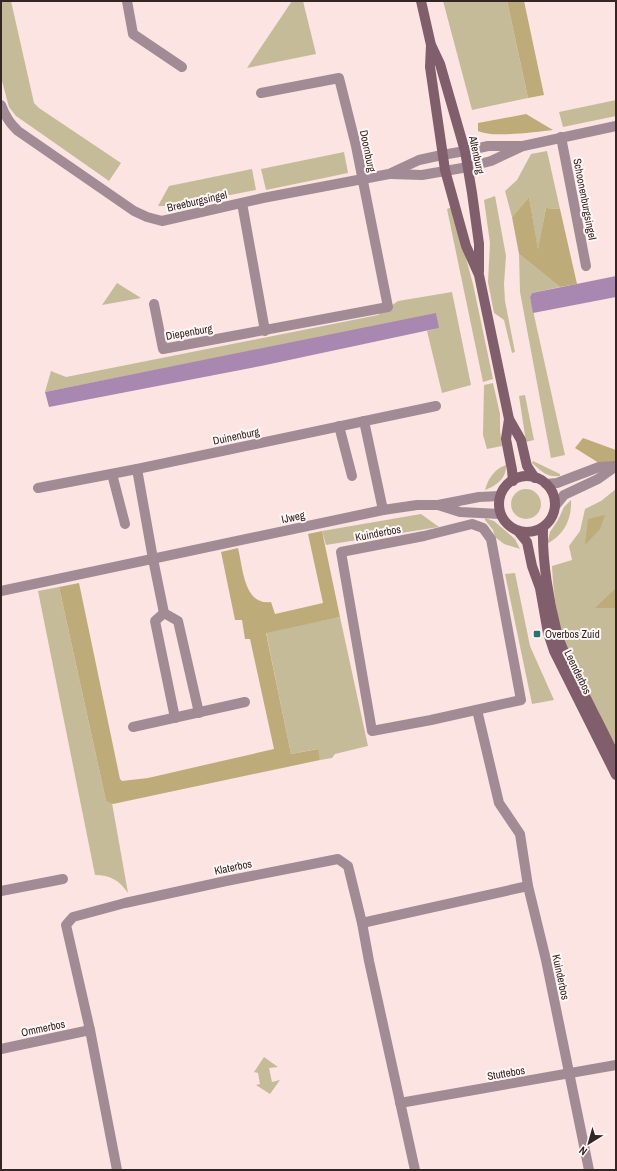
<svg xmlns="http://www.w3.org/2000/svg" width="617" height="1171" viewBox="0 0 617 1171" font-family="'Archivo Narrow',sans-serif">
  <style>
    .green { fill: #c6bb99 }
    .forest { fill: #bdac79 }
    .water { fill: #a888b1 }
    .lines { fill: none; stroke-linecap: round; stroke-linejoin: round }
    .minor { stroke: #a38b95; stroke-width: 10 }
    .tertiary { stroke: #a38b95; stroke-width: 10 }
    .secondary { stroke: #805e6c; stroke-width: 10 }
    .poi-dot { fill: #297370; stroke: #fef6f5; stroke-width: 1.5 }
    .labels { text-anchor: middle; stroke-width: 4; stroke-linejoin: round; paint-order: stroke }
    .street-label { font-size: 11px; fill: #342624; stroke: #fef6f5 }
    .poi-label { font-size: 11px; fill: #342624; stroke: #fef6f5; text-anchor: start }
  </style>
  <rect width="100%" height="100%" fill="#fce4e2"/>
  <!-- green -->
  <g class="green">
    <path d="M 1,1 L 11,1 L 34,103 L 39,108 L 121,163 L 109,181 L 29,125 L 16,116 L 9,107 L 2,81 L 1,74 Z"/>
    <path d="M 292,1 L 303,1 L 316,54 L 247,68 Z"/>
    <path d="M 443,1 L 507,1 L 528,98 L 472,110 Z"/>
    <path d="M 616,100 L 616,116 L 563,127 L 559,112 Z"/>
    <path d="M 547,151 L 560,209 L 546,208 L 538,251 L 529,197 L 512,217 L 505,191 L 517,180 L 531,154 Z"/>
    <path d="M 344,152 L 348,173 L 266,190 L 261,169 Z"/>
    <path d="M 252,169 L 256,190 L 173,206 L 158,206 L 169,186 Z"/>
    <path d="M 495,196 L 506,256 L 504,284 L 505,301 L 515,352 L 512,353 L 504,320 L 494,313 L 488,282 L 490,243 L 484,200 Z"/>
    <path d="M 452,207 L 473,284 L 493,379 L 483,382 L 447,209 Z"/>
    <path d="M 519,254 L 560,287 L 532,293 L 530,297 L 565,455 L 551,458 L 520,292 Z"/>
    <path d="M 117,283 L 141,298 L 102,305 Z"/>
    <path d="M 452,292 L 471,385 L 442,393 L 427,331 L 438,328 L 436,314 L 45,392 L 51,371 L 66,377 L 378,315 L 398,301 Z"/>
    <path d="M 493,383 L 500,414 L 500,430 L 502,446 L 487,449 L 483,435 L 484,385 Z"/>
    <path d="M 525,395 L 534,440 L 526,442 L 519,396 Z"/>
    <path d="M 533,461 L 560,474 L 560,476 C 547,478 541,471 532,463 Z"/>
    <path d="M 506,465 C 507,478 496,486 485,490 C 488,479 494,469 506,465 Z"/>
    <path d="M 616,489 L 616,746 C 597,711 572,671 561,632 C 556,610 553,589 552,566 L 572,560 L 569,546 L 580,531 L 585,509 L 601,501 Z"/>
    <circle cx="526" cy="504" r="15"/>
    <path d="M 571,500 C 572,519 564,535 547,544 L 550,532 L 558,520 L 564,507 Z"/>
    <path d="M 421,514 L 439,527 L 326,545 L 322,531 Z"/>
    <path d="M 485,518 L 494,521 L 515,539 L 520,549 L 504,544 L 499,540 L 495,537 L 493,530 L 485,520 Z"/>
    <path d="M 515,573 L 530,646 L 554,700 L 532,704 L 505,574 Z"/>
    <path d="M 59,587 L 106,801 L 112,803 L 128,893 C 119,880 110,875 95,875 L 38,591 Z"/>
    <path d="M 340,617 L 368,746 L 335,754 L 332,758 L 320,760 L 317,749 L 291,754 L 266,632 Z"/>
    <path d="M 264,1057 L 278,1067 L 269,1068 L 272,1082 L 280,1080 L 270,1094 L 256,1085 L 260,1084 L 258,1073 L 254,1072 Z"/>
  </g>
  <!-- forest -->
  <g class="forest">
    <path d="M 507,1 L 524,1 L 544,95 L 528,98 Z"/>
    <path d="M 526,114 L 553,130 C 535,132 492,138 478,131 L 478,123 Z"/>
    <path d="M 529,197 L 538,249 L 546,208 L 560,209 L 577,284 L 560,287 L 519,254 L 512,217 Z"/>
    <path d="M 583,438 L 616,450 L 616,464 L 602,465 L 575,448 Z"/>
    <path d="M 605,515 L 600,529 L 585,545 L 588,519 Z"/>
    <path d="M 322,531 L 340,617 L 266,633 L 291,754 L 318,749 L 320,760 L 113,804 L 106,801 L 59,587 L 79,583 L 120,779 L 122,781 L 148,778 L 274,749 L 250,639 L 245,639 L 242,620 L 235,620 L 221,552 L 238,548 C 243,568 244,606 271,602 L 275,614 L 323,603 L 308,534 Z"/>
    <path d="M 615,589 L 616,589 L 616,608 L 595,608 Z"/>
  </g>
  <!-- water -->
  <g class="water">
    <path d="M 616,276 L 616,297 L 533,313 L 530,297 L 532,293 Z"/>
    <path d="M 436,313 L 439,328 L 261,366 L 49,407 L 45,392 Z"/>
  </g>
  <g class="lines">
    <!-- minor -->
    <g class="minor">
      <path d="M 127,1 L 133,34 L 182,67"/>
      <path d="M 1,105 C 5,116 9,123 18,131 L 134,211 L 147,217 L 162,221 L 263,198 L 389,174 L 419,160 L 442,155 L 465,151 L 488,146 L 523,146"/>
      <path d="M 561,137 L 586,266"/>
      <path d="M 391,174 L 422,175 L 468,167 L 491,161 L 523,146 L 616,126"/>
      <path d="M 242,203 L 265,331"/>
      <path d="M 154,304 L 163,349 L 388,307 L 356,146 L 339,78 L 261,93"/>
      <path d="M 364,421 L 383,510"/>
      <path d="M 339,426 L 352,476"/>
      <path d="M 137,469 L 153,559 L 164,613 L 178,621 L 199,713"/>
      <path d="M 112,474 L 125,524"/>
      <path d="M 38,488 L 137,469 L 436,406"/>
      <path d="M 472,524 L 483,528 L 491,539 L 521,700 L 431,720 L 372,731 L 341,552 L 424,536 Z"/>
      <path d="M 164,613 L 155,621 L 175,718"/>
      <path d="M 477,710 L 499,803 L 520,834 L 528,886 L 546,960 L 589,1170"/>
      <path d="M 133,727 L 245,702"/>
      <path d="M 1,891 L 63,879"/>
      <path d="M 362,923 L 528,886"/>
      <path d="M 1,1049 L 90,1030"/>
      <path d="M 400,1103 L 616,1065"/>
      <path d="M 117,1170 L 90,1030 L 66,925 L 73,917 L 125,903 L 226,881 L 338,859 L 348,866 L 362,923 L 369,961 L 415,1170"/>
    </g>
    <!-- tertiary -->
    <g class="tertiary">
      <path d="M 546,484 L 557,483 L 599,467 L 616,466"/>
      <path d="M 438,505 L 460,512 L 500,514"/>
      <path d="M 555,506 L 564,495 L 598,479 L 616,466"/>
      <path d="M 1,591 L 383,510 L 417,505 L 438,505 L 479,497 L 500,496"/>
    </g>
    <!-- secondary -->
    <g class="secondary">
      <path d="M 421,1 L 431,45 L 440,64 L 465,151 L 472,193 L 479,244 L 479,271"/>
      <path d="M 431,45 L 430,67 L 445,170 L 466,246 L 479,275 L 509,419 L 521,440 L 527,466 L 535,478"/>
      <path d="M 509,419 L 506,439 L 512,470 L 513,481"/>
      <circle cx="527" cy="504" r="28"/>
      <path d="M 543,528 C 542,560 549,602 557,633 C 561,647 568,660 574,673 C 587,701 602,729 616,758"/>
      <path d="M 518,531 L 527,542 L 532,566 L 540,588 L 548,633 L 554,651 L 616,775"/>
    </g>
  </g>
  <!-- markers -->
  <rect class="poi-dot" x="533" y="630" width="8" height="8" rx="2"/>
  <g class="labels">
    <!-- street labels -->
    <g class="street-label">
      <text transform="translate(368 151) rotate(78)" y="4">Doornburg</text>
      <text transform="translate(477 155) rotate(78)" y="4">Altenburg</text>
      <text transform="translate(585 199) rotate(79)" y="4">Schoonenburgsingel</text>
      <text transform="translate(197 201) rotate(-13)" y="4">Breeburgsingel</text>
      <text transform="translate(189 332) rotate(-10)" y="4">Diepenburg</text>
      <text transform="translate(236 436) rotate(-12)" y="4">Duinenburg</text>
      <text transform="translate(293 517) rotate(-12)" y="4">IJweg</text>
      <text transform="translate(378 533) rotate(-11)" y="4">Kuinderbos</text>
      <text transform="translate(578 672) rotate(64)" y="4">Leenderbos</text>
      <text transform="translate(233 867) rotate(-12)" y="4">Klaterbos</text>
      <text transform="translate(561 977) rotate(78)" y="4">Kuinderbos</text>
      <text transform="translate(43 1028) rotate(-12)" y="4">Ommerbos</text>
      <text transform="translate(506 1073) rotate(-10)" y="4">Stuttebos</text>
    </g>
    <!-- poi labels -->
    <g class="poi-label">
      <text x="545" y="638">Overbos Zuid</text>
    </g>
  </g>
  <!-- border -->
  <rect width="617" height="1171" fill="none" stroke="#342624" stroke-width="4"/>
  <!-- north arrow -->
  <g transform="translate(589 1143) rotate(217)" stroke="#fef6f5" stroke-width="3" paint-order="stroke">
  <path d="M0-3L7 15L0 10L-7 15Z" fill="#342624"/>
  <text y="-6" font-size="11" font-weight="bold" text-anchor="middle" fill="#342624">N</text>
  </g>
</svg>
